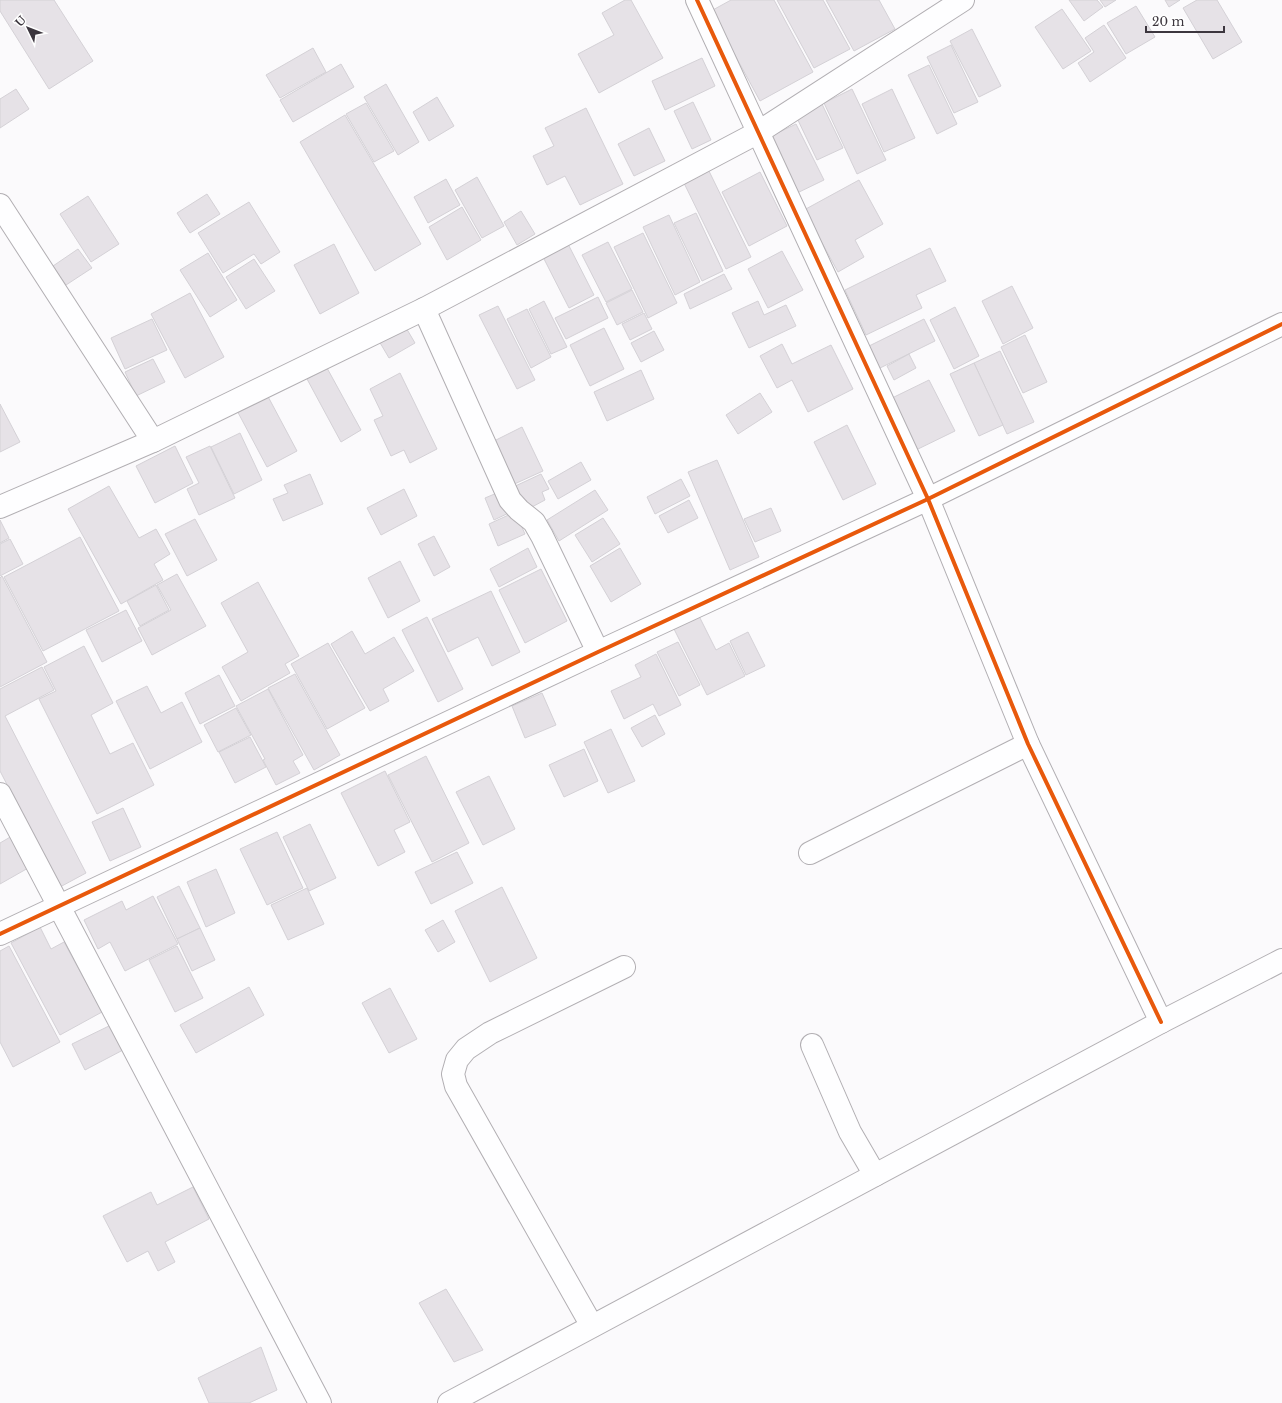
<svg xmlns="http://www.w3.org/2000/svg" width="1282" height="1403" viewBox="0 0 1282 1403" font-family="'Libre Baskerville',serif">
  <style>
    .building { fill: #e6e2e7; stroke: #d4d1d6 }
    .lines { fill: none; stroke-linecap: round; stroke-linejoin: round }
    .minor-casing { stroke: #b2afb3; stroke-width: 24 }
    .minor { stroke: #fefeff; stroke-width: 22 }
    .cycleway-casing { stroke: #fff; stroke-width: 6 }
    .cycleway { stroke: #e8590c; stroke-width: 4 }
  </style>
  <rect width="100%" height="100%" fill="#fbfafc"/>
  <!-- building -->
  <g class="building">
    <path d="M 0,0 L 54,0 L 93,61 L 49,89 L 0,11 Z"/>
    <path d="M 625,0 L 631,0 L 663,58 L 599,93 L 578,54 L 614,35 L 602,13 Z"/>
    <path d="M 731,0 L 774,0 L 813,72 L 760,101 L 711,11 Z"/>
    <path d="M 777,0 L 823,0 L 850,49 L 814,68 Z"/>
    <path d="M 826,0 L 879,0 L 895,29 L 854,51 Z"/>
    <path d="M 1069,0 L 1097,0 L 1103,7 L 1084,21 Z"/>
    <path d="M 1100,0 L 1116,0 L 1105,7 Z"/>
    <path d="M 1165,0 L 1180,0 L 1169,7 Z"/>
    <path d="M 1197,0 L 1217,0 L 1242,42 L 1213,59 L 1183,8 Z"/>
    <path d="M 1136,6 L 1155,37 L 1126,54 L 1107,23 Z"/>
    <path d="M 1062,9 L 1091,51 L 1063,69 L 1035,27 Z"/>
    <path d="M 1104,25 L 1126,58 L 1090,82 L 1078,63 L 1094,52 L 1085,38 Z"/>
    <path d="M 972,29 L 1001,86 L 979,97 L 950,41 Z"/>
    <path d="M 951,45 L 978,102 L 954,113 L 927,57 Z"/>
    <path d="M 313,48 L 326,72 L 280,98 L 266,75 Z"/>
    <path d="M 702,58 L 715,86 L 665,110 L 652,81 Z"/>
    <path d="M 341,64 L 354,87 L 293,122 L 280,100 Z"/>
    <path d="M 929,65 L 957,124 L 937,134 L 908,75 Z"/>
    <path d="M 386,84 L 419,142 L 398,155 L 364,97 Z"/>
    <path d="M 16,89 L 29,109 L 0,128 L 0,99 Z"/>
    <path d="M 852,89 L 886,160 L 857,174 L 824,103 Z"/>
    <path d="M 892,89 L 915,138 L 884,152 L 862,104 Z"/>
    <path d="M 437,97 L 454,126 L 429,141 L 413,112 Z"/>
    <path d="M 693,102 L 711,140 L 692,149 L 674,111 Z"/>
    <path d="M 366,103 L 394,151 L 374,162 L 346,114 Z"/>
    <path d="M 822,104 L 843,148 L 817,160 L 796,116 Z"/>
    <path d="M 586,108 L 623,184 L 580,205 L 565,176 L 547,185 L 533,156 L 554,146 L 545,128 Z"/>
    <path d="M 345,115 L 421,244 L 375,271 L 300,142 Z"/>
    <path d="M 796,124 L 824,180 L 795,194 L 767,138 Z"/>
    <path d="M 649,128 L 665,161 L 634,176 L 618,144 Z"/>
    <path d="M 708,169 L 751,257 L 726,269 L 683,181 Z"/>
    <path d="M 760,172 L 787,226 L 749,246 L 722,192 Z"/>
    <path d="M 477,177 L 504,226 L 482,238 L 455,190 Z"/>
    <path d="M 446,179 L 460,205 L 428,223 L 414,197 Z"/>
    <path d="M 859,180 L 883,224 L 855,240 L 864,257 L 838,272 L 804,210 Z"/>
    <path d="M 207,194 L 220,214 L 190,233 L 177,213 Z"/>
    <path d="M 88,196 L 119,244 L 91,262 L 60,214 Z"/>
    <path d="M 249,202 L 280,252 L 261,264 L 254,254 L 223,273 L 198,233 Z"/>
    <path d="M 462,207 L 481,240 L 447,260 L 429,227 Z"/>
    <path d="M 521,211 L 535,234 L 517,245 L 504,222 Z"/>
    <path d="M 696,213 L 723,271 L 702,281 L 674,223 Z"/>
    <path d="M 669,215 L 700,282 L 675,295 L 643,227 Z"/>
    <path d="M 643,233 L 677,303 L 648,318 L 614,247 Z"/>
    <path d="M 567,242 L 594,295 L 569,308 L 542,255 Z"/>
    <path d="M 608,242 L 632,289 L 606,302 L 582,255 Z"/>
    <path d="M 334,244 L 359,293 L 320,314 L 294,265 Z"/>
    <path d="M 930,248 L 946,281 L 916,295 L 922,308 L 866,335 L 845,290 Z"/>
    <path d="M 78,249 L 92,268 L 66,285 L 53,266 Z"/>
    <path d="M 782,251 L 803,290 L 768,308 L 748,269 Z"/>
    <path d="M 208,253 L 237,300 L 210,317 L 180,270 Z"/>
    <path d="M 254,259 L 275,291 L 246,309 L 226,277 Z"/>
    <path d="M 724,274 L 732,289 L 690,309 L 684,294 Z"/>
    <path d="M 1012,286 L 1033,328 L 1003,344 L 982,301 Z"/>
    <path d="M 632,290 L 643,312 L 617,325 L 606,303 Z"/>
    <path d="M 190,293 L 224,357 L 185,378 L 151,314 Z"/>
    <path d="M 598,297 L 608,318 L 566,339 L 555,318 Z"/>
    <path d="M 544,301 L 567,347 L 551,354 L 529,309 Z"/>
    <path d="M 758,301 L 764,315 L 786,305 L 796,326 L 749,348 L 732,313 Z"/>
    <path d="M 498,306 L 535,380 L 517,389 L 479,315 Z"/>
    <path d="M 955,307 L 979,356 L 954,369 L 930,320 Z"/>
    <path d="M 527,309 L 551,357 L 531,368 L 507,319 Z"/>
    <path d="M 644,313 L 652,329 L 630,340 L 622,324 Z"/>
    <path d="M 152,319 L 167,350 L 125,369 L 111,338 Z"/>
    <path d="M 924,319 L 935,341 L 878,369 L 867,347 Z"/>
    <path d="M 405,326 L 415,343 L 389,358 L 379,341 Z"/>
    <path d="M 604,328 L 624,369 L 590,386 L 570,345 Z"/>
    <path d="M 654,331 L 664,350 L 641,362 L 631,343 Z"/>
    <path d="M 1025,335 L 1047,382 L 1023,393 L 1001,347 Z"/>
    <path d="M 782,344 L 792,364 L 831,345 L 853,389 L 808,412 L 792,380 L 777,388 L 760,356 Z"/>
    <path d="M 1000,351 L 1034,422 L 1007,434 L 974,363 Z"/>
    <path d="M 909,354 L 916,368 L 894,380 L 887,366 Z"/>
    <path d="M 153,359 L 165,382 L 136,396 L 125,372 Z"/>
    <path d="M 974,363 L 1003,425 L 979,436 L 950,374 Z"/>
    <path d="M 327,368 L 361,430 L 341,442 L 307,379 Z"/>
    <path d="M 641,370 L 654,399 L 607,421 L 594,392 Z"/>
    <path d="M 400,373 L 437,449 L 410,463 L 404,450 L 391,456 L 374,420 L 383,416 L 370,389 Z"/>
    <path d="M 929,380 L 955,431 L 916,450 L 890,399 Z"/>
    <path d="M 264,389 L 297,451 L 267,467 L 234,405 Z"/>
    <path d="M 760,393 L 772,412 L 738,434 L 726,415 Z"/>
    <path d="M 0,404 L 20,442 L 0,452 Z"/>
    <path d="M 847,425 L 876,484 L 843,500 L 814,442 Z"/>
    <path d="M 522,427 L 543,471 L 510,486 L 490,443 Z"/>
    <path d="M 240,433 L 262,480 L 234,494 L 211,447 Z"/>
    <path d="M 175,446 L 193,483 L 155,503 L 136,466 Z"/>
    <path d="M 210,446 L 235,498 L 199,515 L 187,489 L 199,483 L 186,457 Z"/>
    <path d="M 717,460 L 759,557 L 730,570 L 688,472 Z"/>
    <path d="M 581,462 L 591,480 L 558,499 L 548,481 Z"/>
    <path d="M 310,474 L 323,504 L 283,521 L 273,499 L 288,493 L 284,485 Z"/>
    <path d="M 541,474 L 549,489 L 542,492 L 545,500 L 530,508 L 526,500 L 516,505 L 509,489 Z"/>
    <path d="M 681,479 L 690,496 L 655,514 L 647,497 Z"/>
    <path d="M 109,486 L 139,538 L 156,529 L 170,554 L 154,564 L 163,580 L 121,604 L 68,509 Z"/>
    <path d="M 404,489 L 417,516 L 381,535 L 367,508 Z"/>
    <path d="M 504,490 L 513,511 L 494,520 L 485,498 Z"/>
    <path d="M 595,490 L 608,510 L 559,541 L 547,520 Z"/>
    <path d="M 689,500 L 698,518 L 668,533 L 659,516 Z"/>
    <path d="M 771,508 L 781,531 L 755,542 L 744,519 Z"/>
    <path d="M 515,512 L 525,534 L 498,546 L 489,524 Z"/>
    <path d="M 603,518 L 620,544 L 592,562 L 575,535 Z"/>
    <path d="M 195,519 L 217,560 L 187,576 L 165,534 Z"/>
    <path d="M 0,520 L 9,538 L 0,543 Z"/>
    <path d="M 434,536 L 450,567 L 434,576 L 418,544 Z"/>
    <path d="M 80,537 L 119,611 L 43,651 L 4,577 Z"/>
    <path d="M 10,539 L 23,564 L 0,576 L 0,544 Z"/>
    <path d="M 528,548 L 537,567 L 499,587 L 490,569 Z"/>
    <path d="M 620,548 L 641,584 L 611,602 L 590,566 Z"/>
    <path d="M 400,561 L 420,601 L 388,618 L 368,578 Z"/>
    <path d="M 541,569 L 567,621 L 525,643 L 499,590 Z"/>
    <path d="M 177,574 L 206,626 L 152,655 L 138,628 L 171,610 L 157,585 Z"/>
    <path d="M 2,576 L 47,662 L 0,687 L 0,578 Z"/>
    <path d="M 258,582 L 299,656 L 285,664 L 290,673 L 241,701 L 222,667 L 248,652 L 221,603 Z"/>
    <path d="M 156,585 L 169,610 L 140,626 L 127,601 Z"/>
    <path d="M 491,591 L 520,652 L 492,666 L 478,637 L 448,652 L 432,619 Z"/>
    <path d="M 126,610 L 142,641 L 102,662 L 86,630 Z"/>
    <path d="M 699,616 L 716,650 L 729,643 L 745,676 L 707,695 L 674,629 Z"/>
    <path d="M 427,617 L 463,689 L 438,702 L 402,630 Z"/>
    <path d="M 352,631 L 365,654 L 394,637 L 414,671 L 383,689 L 389,701 L 370,711 L 331,644 Z"/>
    <path d="M 748,632 L 765,666 L 746,675 L 730,641 Z"/>
    <path d="M 678,642 L 700,685 L 679,696 L 657,652 Z"/>
    <path d="M 328,643 L 365,708 L 327,729 L 291,664 Z"/>
    <path d="M 84,646 L 113,703 L 91,715 L 110,754 L 133,743 L 154,785 L 97,814 L 39,699 L 56,691 L 44,667 Z"/>
    <path d="M 656,654 L 681,705 L 659,716 L 653,704 L 624,719 L 611,691 L 641,677 L 635,665 Z"/>
    <path d="M 42,667 L 54,690 L 5,716 L 86,873 L 60,887 L 0,771 L 0,689 Z"/>
    <path d="M 295,674 L 340,755 L 314,770 L 268,688 Z"/>
    <path d="M 219,675 L 235,706 L 200,724 L 185,693 Z"/>
    <path d="M 147,686 L 161,713 L 182,702 L 202,742 L 150,769 L 116,701 Z"/>
    <path d="M 268,689 L 303,755 L 293,761 L 300,773 L 276,785 L 263,760 L 265,759 L 236,706 Z"/>
    <path d="M 542,693 L 556,725 L 525,738 L 512,706 Z"/>
    <path d="M 236,708 L 251,735 L 218,752 L 204,725 Z"/>
    <path d="M 655,715 L 665,734 L 642,747 L 631,728 Z"/>
    <path d="M 611,729 L 635,781 L 608,793 L 584,742 Z"/>
    <path d="M 250,737 L 266,767 L 235,783 L 219,752 Z"/>
    <path d="M 584,749 L 598,781 L 564,797 L 549,765 Z"/>
    <path d="M 426,756 L 469,843 L 432,862 L 388,775 Z"/>
    <path d="M 385,771 L 410,822 L 394,830 L 405,852 L 378,866 L 341,793 Z"/>
    <path d="M 489,776 L 515,829 L 483,845 L 456,792 Z"/>
    <path d="M 123,808 L 141,847 L 110,861 L 92,822 Z"/>
    <path d="M 310,824 L 336,878 L 309,891 L 283,837 Z"/>
    <path d="M 277,832 L 303,888 L 267,905 L 240,849 Z"/>
    <path d="M 12,836 L 30,867 L 0,884 L 0,843 Z"/>
    <path d="M 457,852 L 473,883 L 431,904 L 415,872 Z"/>
    <path d="M 216,869 L 235,913 L 206,927 L 187,882 Z"/>
    <path d="M 179,886 L 200,928 L 177,939 L 157,897 Z"/>
    <path d="M 502,887 L 537,958 L 490,982 L 455,911 Z"/>
    <path d="M 307,888 L 324,924 L 288,940 L 271,905 Z"/>
    <path d="M 153,896 L 178,944 L 125,971 L 110,942 L 98,949 L 84,920 L 122,901 L 126,910 Z"/>
    <path d="M 443,920 L 455,942 L 438,952 L 425,930 Z"/>
    <path d="M 40,927 L 51,949 L 64,942 L 102,1012 L 60,1035 L 11,943 Z"/>
    <path d="M 200,928 L 215,960 L 192,971 L 177,939 Z"/>
    <path d="M 9,946 L 60,1042 L 13,1067 L 0,1042 L 0,951 Z"/>
    <path d="M 177,946 L 203,998 L 175,1012 L 149,960 Z"/>
    <path d="M 249,987 L 264,1015 L 196,1053 L 180,1025 Z"/>
    <path d="M 390,988 L 417,1039 L 389,1053 L 362,1003 Z"/>
    <path d="M 111,1025 L 123,1050 L 85,1070 L 72,1044 Z"/>
    <path d="M 193,1187 L 209,1219 L 165,1242 L 175,1262 L 158,1271 L 148,1251 L 127,1262 L 103,1216 L 151,1192 L 157,1205 Z"/>
    <path d="M 446,1289 L 483,1350 L 454,1362 L 419,1303 Z"/>
    <path d="M 261,1347 L 277,1390 L 249,1403 L 209,1403 L 198,1378 Z"/>
  </g>
  <g class="lines">
    <!-- minor casing -->
    <g class="minor-casing">
      <g id="minor">
        <path d="M 697,0 L 928,499 L 1028,744 L 1161,1022"/>
        <path d="M 0,205 L 153,441"/>
        <path d="M 424,309 L 510,500 L 519,510 L 534,522 L 542,536 L 598,652"/>
        <path d="M 0,507 L 153,441 L 424,309 L 757,133 L 963,0"/>
        <path d="M 0,794 L 320,1403"/>
        <path d="M 810,853 L 1028,744"/>
        <path d="M 0,934 L 598,652 L 928,499 L 1282,324"/>
        <path d="M 812,1045 L 850,1132 L 875,1175"/>
        <path d="M 592,1326 L 456,1086 L 453,1074 L 457,1060 L 466,1049 L 490,1033 L 624,967"/>
        <path d="M 449,1403 L 1161,1022 L 1282,960"/>
      </g>
    </g>
    <!-- minor -->
    <use href="#minor" class="minor"/>
    <!-- cycleway casing -->
    <g class="cycleway-casing">
      <g id="cycleway">
        <path d="M 697,0 L 928,499 L 1028,744 L 1161,1022"/>
        <path d="M 0,934 L 598,652 L 928,499 L 1282,324"/>
      </g>
    </g>
    <!-- cycleway -->
    <use href="#cycleway" class="cycleway"/>
  </g>
  <!-- north arrow -->
  <g transform="translate(28 28) rotate(313)" stroke="#ffffff" stroke-width="3" paint-order="stroke">
  <path d="M0-3L7 15L0 10L-7 15Z" fill="#3c363e"/>
  <text y="-6" font-size="11" font-weight="bold" text-anchor="middle" fill="#3c363e">U</text>
  </g>
  <!-- scale -->
  <path d="M1146 26v6h78v-6" fill="none" stroke="#3c363e" stroke-width="2"/>
  <text x="1152" y="26" font-size="12" fill="#3c363e" stroke="#ffffff" stroke-width="3" paint-order="stroke">20 m</text>
</svg>
